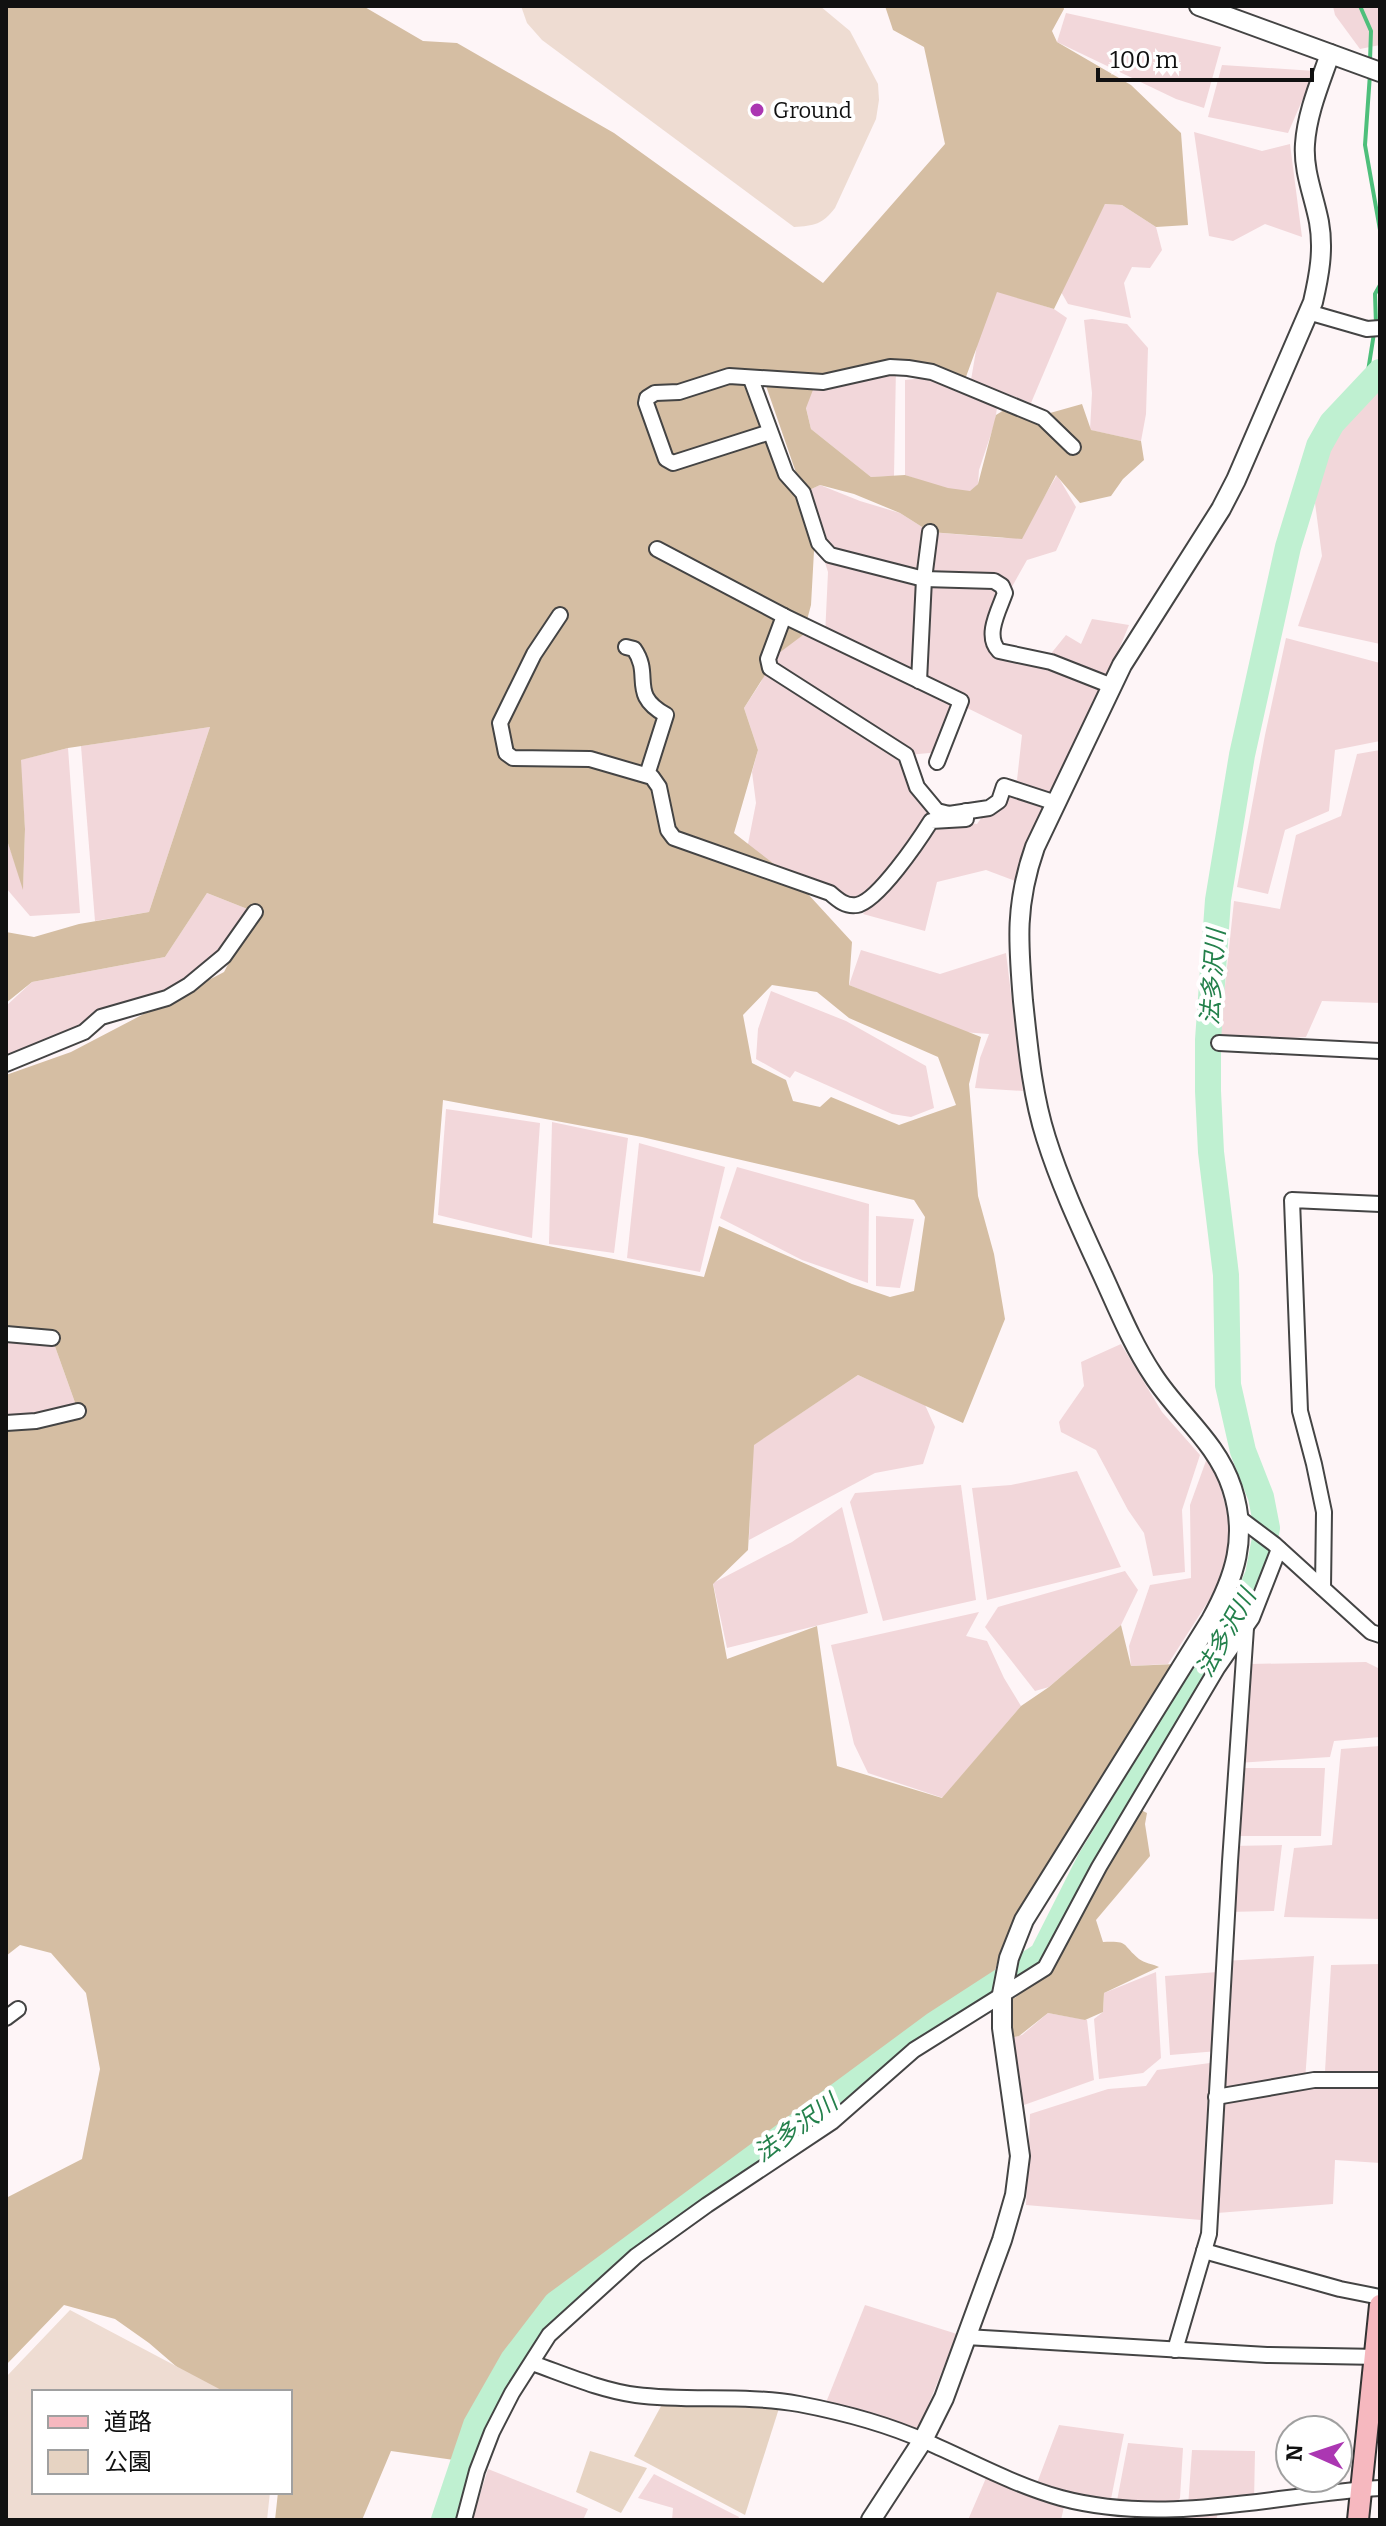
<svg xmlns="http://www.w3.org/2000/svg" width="1386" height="2526" viewBox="0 0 1386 2526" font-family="Bitter,'Noto Sans JP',serif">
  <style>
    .farmland { fill: #f2d7da; fill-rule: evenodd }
    .green { fill: #e6d3c2 }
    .forest { fill: #d5bea3; fill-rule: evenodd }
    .pitch { fill: #eedcd2 }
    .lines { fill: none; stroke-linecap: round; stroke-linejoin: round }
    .stream { stroke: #4ebf7b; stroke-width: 4 }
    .river { stroke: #bff0d1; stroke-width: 26 }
    .minor-casing { stroke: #444; stroke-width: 18 }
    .tertiary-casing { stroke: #444; stroke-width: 22 }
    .secondary-casing { stroke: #333; stroke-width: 24 }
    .minor { stroke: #fff; stroke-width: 14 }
    .tertiary { stroke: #fff; stroke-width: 18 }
    .secondary { stroke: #f6b8bf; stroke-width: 20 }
    .poi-dot { fill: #ab37b2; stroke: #fff; stroke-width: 3 }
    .labels { text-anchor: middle; stroke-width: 8; stroke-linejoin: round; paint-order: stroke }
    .poi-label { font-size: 22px; fill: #111; stroke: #fff; text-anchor: start }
    .water-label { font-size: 24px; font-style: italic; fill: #24814c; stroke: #fff }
  </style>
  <rect width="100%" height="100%" fill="#fef5f7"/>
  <!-- farmland -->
  <g class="farmland">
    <path d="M 1333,6 L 1380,6 L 1380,45 L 1360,49 L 1335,15 Z"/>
    <path d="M 1066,13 L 1221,47 L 1204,108 L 1176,99 L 1057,42 Z"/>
    <path d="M 1222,65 L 1315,71 L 1288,133 L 1208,117 Z"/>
    <path d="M 1194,132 L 1262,151 L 1290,144 L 1302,237 L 1265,224 L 1233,241 L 1209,236 Z"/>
    <path d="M 1105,204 L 1122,205 L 1156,227 L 1162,250 L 1150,268 L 1132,267 L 1124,283 L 1131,318 L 1068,304 L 1060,290 Z"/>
    <path d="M 997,291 L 1054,309 L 1067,318 L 1031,403 L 971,380 L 981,321 Z"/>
    <path d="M 1092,319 L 1127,324 L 1148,348 L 1146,414 L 1141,441 L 1090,430 L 1092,393 L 1084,320 Z"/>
    <path d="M 896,367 L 894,476 L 871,477 L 811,429 L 804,399 L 816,382 Z"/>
    <path d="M 942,376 L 998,400 L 995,422 L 979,470 L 978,484 L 965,496 L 905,475 L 905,380 Z"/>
    <path d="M 1380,385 L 1380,644 L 1298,626 L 1322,556 L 1315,503 L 1319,446 Z"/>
    <path d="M 1057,475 L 1076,507 L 1056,551 L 1027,560 L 1000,608 L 991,636 L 1011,654 L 1045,661 L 1066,635 L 1081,644 L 1092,619 L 1129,625 L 1058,797 L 1049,801 L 1023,884 L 986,870 L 937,882 L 925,931 L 863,914 L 892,876 L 861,904 L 741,862 L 748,844 L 756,803 L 752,772 L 758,750 L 744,708 L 761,682 L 774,644 L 803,635 L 905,678 L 825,636 L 828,572 L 803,493 L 820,485 L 860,501 L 900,513 L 930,532 L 1003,538 L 1022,534 ZM 951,700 L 1022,735 L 1016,789 L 1004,786 L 977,824 L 951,820 L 930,805 L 907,755 L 941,752 Z"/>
    <path d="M 1286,638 L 1380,663 L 1380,741 L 1335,750 L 1329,811 L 1285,830 L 1268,894 L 1237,887 L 1265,735 Z"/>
    <path d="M 210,727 L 149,912 L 95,921 L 81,746 Z"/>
    <path d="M 68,748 L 80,913 L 30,916 L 6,888 L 6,837 L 23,887 L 25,829 L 20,760 Z"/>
    <path d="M 1380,750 L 1380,1003 L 1322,1001 L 1306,1037 L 1219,1043 L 1234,901 L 1280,909 L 1296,835 L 1341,816 L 1357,754 Z"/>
    <path d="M 207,893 L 255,912 L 224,956 L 172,995 L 6,1064 L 6,1006 L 32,982 L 165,957 Z"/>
    <path d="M 861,950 L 940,974 L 1006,953 L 1023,1091 L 975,1088 L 980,1058 L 989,1034 L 962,1032 L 849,985 Z"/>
    <path d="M 771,991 L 846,1021 L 926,1066 L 934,1108 L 911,1117 L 892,1114 L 795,1071 L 790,1078 L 756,1059 L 758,1029 Z"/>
    <path d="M 446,1109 L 540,1123 L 532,1238 L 438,1215 Z"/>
    <path d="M 552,1122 L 628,1138 L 614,1253 L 549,1244 Z"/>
    <path d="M 639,1143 L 725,1167 L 700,1272 L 627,1258 Z"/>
    <path d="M 737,1167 L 869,1204 L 868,1283 L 802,1260 L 720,1218 Z"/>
    <path d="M 876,1216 L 914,1219 L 900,1288 L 876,1286 Z"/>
    <path d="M 6,1334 L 52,1338 L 78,1411 L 6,1422 Z"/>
    <path d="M 1121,1344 L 1162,1412 L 1200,1455 L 1182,1510 L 1185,1572 L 1153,1576 L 1144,1533 L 1128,1510 L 1096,1450 L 1061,1432 L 1059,1422 L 1084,1386 L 1081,1362 Z"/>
    <path d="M 858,1375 L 925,1405 L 935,1427 L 923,1464 L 875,1473 L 749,1540 L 753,1445 Z"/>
    <path d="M 1207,1458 L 1219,1482 L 1228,1516 L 1228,1553 L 1220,1583 L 1168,1664 L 1131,1666 L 1129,1646 L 1150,1585 L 1191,1578 L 1190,1505 Z"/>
    <path d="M 1077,1471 L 1121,1567 L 987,1600 L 972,1488 L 1011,1485 Z"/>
    <path d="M 961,1485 L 976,1600 L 883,1621 L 850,1502 L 855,1493 Z"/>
    <path d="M 842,1507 L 868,1613 L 727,1648 L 713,1583 L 792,1542 Z"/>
    <path d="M 1125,1571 L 1138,1590 L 1121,1625 L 1049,1687 L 1035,1691 L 985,1627 L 998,1607 Z"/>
    <path d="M 979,1612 L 966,1636 L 987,1641 L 1004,1678 L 1021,1706 L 943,1798 L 868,1773 L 854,1744 L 831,1645 Z"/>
    <path d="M 1366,1662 L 1380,1669 L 1380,1737 L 1334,1741 L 1330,1757 L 1237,1763 L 1250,1664 Z"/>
    <path d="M 1380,1746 L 1380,1919 L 1284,1917 L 1294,1848 L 1332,1845 L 1341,1749 Z"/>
    <path d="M 1236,1768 L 1325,1768 L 1321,1836 L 1231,1836 Z"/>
    <path d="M 1282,1845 L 1274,1911 L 1227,1912 L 1231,1846 Z"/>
    <path d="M 1314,1956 L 1305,2081 L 1380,2080 L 1380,2163 L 1335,2160 L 1333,2204 L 1217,2213 L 1221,2097 L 1218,2051 L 1170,2055 L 1165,1976 L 1218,1972 L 1224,1961 Z"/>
    <path d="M 1380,1964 L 1380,2071 L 1325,2072 L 1331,1965 Z"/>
    <path d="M 1156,1972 L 1161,2058 L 1143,2073 L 1099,2079 L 1094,2019 L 1103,2012 L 1104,1993 Z"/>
    <path d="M 1048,2013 L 1087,2020 L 1094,2080 L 1024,2105 L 1009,2038 L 1022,2035 Z"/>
    <path d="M 1210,2063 L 1201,2220 L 1026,2205 L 1030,2114 L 1108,2089 L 1146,2086 L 1157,2070 Z"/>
    <path d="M 865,2305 L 957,2334 L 915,2438 L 823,2410 Z"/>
    <path d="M 1059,2425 L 1124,2434 L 1111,2499 L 1066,2498 L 1061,2520 L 968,2520 L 989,2471 L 1037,2483 Z"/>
    <path d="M 1128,2443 L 1183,2448 L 1180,2498 L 1174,2507 L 1188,2507 L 1192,2450 L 1255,2451 L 1254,2502 L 1220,2506 L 1216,2520 L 1146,2520 L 1145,2508 L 1116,2506 Z"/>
    <path d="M 488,2469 L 588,2509 L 583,2520 L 472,2520 Z"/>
    <path d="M 654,2474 L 739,2517 L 738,2520 L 672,2520 L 673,2508 L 638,2498 Z"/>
  </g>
  <!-- green -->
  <g class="green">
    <path d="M 666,2397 L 781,2402 L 745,2515 L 634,2456 Z"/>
    <path d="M 590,2451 L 647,2468 L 621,2513 L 576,2492 Z"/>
  </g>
  <!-- forest -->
  <g class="forest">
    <path d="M 6,6 L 363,6 L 423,41 L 457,43 L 614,133 L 823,283 L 945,144 L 924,47 L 893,30 L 885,6 L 1063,6 L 1064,9 L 1052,31 L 1057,42 L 1131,85 L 1181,133 L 1188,225 L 1156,227 L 1122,205 L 1105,204 L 1054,309 L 997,292 L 963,385 L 908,368 L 816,382 L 806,408 L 811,429 L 871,477 L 905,475 L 948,488 L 970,491 L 978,484 L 996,415 L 1012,405 L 1050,413 L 1082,404 L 1091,430 L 1141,441 L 1144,460 L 1123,479 L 1111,496 L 1080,503 L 1056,475 L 1022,539 L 930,532 L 900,513 L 854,494 L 820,485 L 803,493 L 764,380 L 752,379 L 819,543 L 814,551 L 811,605 L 803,635 L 779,653 L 744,708 L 758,750 L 734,833 L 796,881 L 852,942 L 849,985 L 981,1037 L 969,1084 L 978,1196 L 994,1254 L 1005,1319 L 963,1423 L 858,1375 L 754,1445 L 748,1550 L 713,1584 L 727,1659 L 817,1626 L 837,1766 L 942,1798 L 1021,1706 L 1049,1687 L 1121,1625 L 1131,1666 L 1176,1664 L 1081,1826 L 1003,1946 L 987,1994 L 918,2048 L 902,2065 L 607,2275 L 517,2367 L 503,2370 L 476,2408 L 454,2460 L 391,2451 L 362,2520 L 275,2520 L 278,2492 L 290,2492 L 290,2392 L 206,2392 L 149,2343 L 115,2319 L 64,2305 L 6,2365 L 6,2198 L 82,2159 L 100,2069 L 86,1993 L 51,1953 L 20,1945 L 6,1956 L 6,1424 L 78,1411 L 52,1338 L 6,1330 L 6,1075 L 71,1052 L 224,972 L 255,912 L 207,893 L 165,957 L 32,982 L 6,1003 L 6,932 L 34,937 L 79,924 L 149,912 L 210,727 L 68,748 L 21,760 L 25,829 L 23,890 L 6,837 ZM 772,985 L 817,992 L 849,1018 L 938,1057 L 956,1105 L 899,1125 L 831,1097 L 820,1107 L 793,1101 L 786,1080 L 752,1063 L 743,1015 ZM 443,1100 L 642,1137 L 914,1200 L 925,1217 L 914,1291 L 890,1297 L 852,1284 L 719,1226 L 704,1277 L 433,1223 Z"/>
    <path d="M 1135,1807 L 1147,1813 L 1145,1824 L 1150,1856 L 1096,1920 L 1103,1942 C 1130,1941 1121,1944 1139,1959 C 1144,1963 1153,1964 1159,1967 L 1104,1993 L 1103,2012 L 1085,2020 L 1048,2013 L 1019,2036 L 1009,2038 L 1010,1995 L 1015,1998 L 1032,1980 L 1089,1866 Z"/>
  </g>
  <!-- pitch -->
  <g class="pitch">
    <path d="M 521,6 L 820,6 L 850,31 L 878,84 L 879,100 L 876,119 L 835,208 C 823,224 814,226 794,227 L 542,40 L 527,23 Z"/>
    <path d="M 70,2310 L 225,2392 L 34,2392 L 34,2492 L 270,2492 L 267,2520 L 6,2520 L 6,2377 Z"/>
  </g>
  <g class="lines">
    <!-- stream -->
    <g class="stream">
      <path d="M 1360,6 L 1371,31 L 1370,61"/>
      <path d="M 1370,74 L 1365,145 L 1380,230"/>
      <path d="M 1376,325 L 1375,294 L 1380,285"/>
      <path d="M 1366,384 L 1374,333"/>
    </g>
    <!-- river -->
    <path class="river" d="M 444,2520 L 476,2425 L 513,2360 L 556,2304 L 934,2025 L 1042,1955 L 1089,1862 L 1242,1611 L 1258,1575 L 1267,1528 L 1261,1497 L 1243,1451 L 1228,1385 L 1226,1275 L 1211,1152 L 1208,1091 L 1208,1040 L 1218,900 L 1242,755 L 1288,547 L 1319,446 L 1332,423 L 1380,372"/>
    <!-- minor casing -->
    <g class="minor-casing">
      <g id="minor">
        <path d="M 1308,312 L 1367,329 L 1380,328"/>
        <path d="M 751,379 L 786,474 L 803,493 L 819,543 L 830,555 L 924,579 L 994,581 L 1002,586 L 1005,593 C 999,610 984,636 999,651 L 1051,662 L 1112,686"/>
        <path d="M 770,432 L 673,463 L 666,459 L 646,403 L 647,398 L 655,393 L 679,392 L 729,376 L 823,382 L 890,367 L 908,368 L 932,372 L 1043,418 L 1073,447"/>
        <path d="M 657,549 L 784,616 L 961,701 L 937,762"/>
        <path d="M 560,615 L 534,654 L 500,723 L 506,753 L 513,758 L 590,759 L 652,777 L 659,787 L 668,830 L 674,838 L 830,893 C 838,900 846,907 857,905 C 878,901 919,840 931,821 L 966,819 L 966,811"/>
        <path d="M 784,616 L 768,659 L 770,668 L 906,755 L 917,787 L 937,811 L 949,814 L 989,808 L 999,801 L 1004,786 L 1056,803"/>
        <path d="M 626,647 L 634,649 C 653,676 628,694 666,715 L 647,775"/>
        <path d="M 919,681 L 924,579 L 930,532"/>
        <path d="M 1219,1043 L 1380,1051"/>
        <path d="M 6,1064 L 84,1032 L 101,1017 L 167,998 L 189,985 L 224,956 L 255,912"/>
        <path d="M 6,1334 L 52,1338"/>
        <path d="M 6,1423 L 36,1421 L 78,1411"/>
        <path d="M 1238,1517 L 1274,1544 L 1371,1632 L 1380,1635"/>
        <path d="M 1323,1588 L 1324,1512 L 1314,1464 L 1300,1411 L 1292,1200 L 1380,1204"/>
        <path d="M 6,2018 L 18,2009"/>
        <path d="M 1216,2097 L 1314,2080 L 1380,2080"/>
        <path d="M 1204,2251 L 1340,2289 L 1380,2297"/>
        <path d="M 966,2337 L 1267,2355 L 1380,2357"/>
        <path d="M 1175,2350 L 1209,2234 L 1230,1862 L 1246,1628"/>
        <path d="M 532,2363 C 566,2375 600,2390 636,2395 C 690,2402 743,2394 799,2404 C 841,2412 887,2424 927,2442 C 971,2461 1014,2485 1061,2498 C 1166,2526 1274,2495 1380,2488"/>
        <path d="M 464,2520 L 477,2471 L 492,2432 L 512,2393 L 549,2335 L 636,2256 L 707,2205 L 832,2122 L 914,2050 L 1045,1968 L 1099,1867 L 1218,1667 L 1252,1618 L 1279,1549"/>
      </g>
    </g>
    <!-- tertiary casing -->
    <g class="tertiary-casing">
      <g id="tertiary">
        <path d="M 1199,6 L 1380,72"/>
        <path d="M 871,2520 L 923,2440 L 944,2398 L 1002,2240 L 1015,2195 L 1020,2156 L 1002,2028 L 1002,1994 L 1009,1958 L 1024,1920 L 1211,1620 C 1235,1577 1248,1537 1232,1488 C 1217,1442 1178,1414 1153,1375 C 1133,1345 1119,1311 1104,1278 C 1083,1232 1061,1186 1046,1138 C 1032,1094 1028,1047 1023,1001 C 1018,942 1015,904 1035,847 L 1122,665 L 1221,509 L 1236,480 L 1313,302 C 1319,276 1324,250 1319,222 C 1314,196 1303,171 1305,144 C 1307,113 1320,83 1330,54"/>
      </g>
    </g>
    <!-- secondary casing -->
    <g class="secondary-casing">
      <path id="secondary" d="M 1358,2520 L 1380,2305"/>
    </g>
    <!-- minor -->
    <use href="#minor" class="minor"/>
    <!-- tertiary -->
    <use href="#tertiary" class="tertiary"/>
    <!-- secondary -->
    <use href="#secondary" class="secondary"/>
  </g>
  <!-- markers -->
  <circle class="poi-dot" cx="757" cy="110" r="8"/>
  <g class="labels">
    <!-- poi labels -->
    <g class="poi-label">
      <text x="773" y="118">Ground</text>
    </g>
    <!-- water labels -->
    <g class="water-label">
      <text transform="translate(1213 977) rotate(-86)" y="8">法多沢川</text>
      <text transform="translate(1226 1633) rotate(-61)" y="8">法多沢川</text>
      <text transform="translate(796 2128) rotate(-36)" y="8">法多沢川</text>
    </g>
  </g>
  <!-- border -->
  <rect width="1386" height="2526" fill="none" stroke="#111111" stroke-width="16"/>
  <!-- legend -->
  <rect x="32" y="2390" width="260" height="104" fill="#ffffff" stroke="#a0a0a0" stroke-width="2"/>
  <rect x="48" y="2416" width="40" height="12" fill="#f6b8bf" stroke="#a0a0a0" stroke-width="2"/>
  <text x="104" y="2430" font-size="24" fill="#111111">道路</text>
  <rect x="48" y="2450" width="40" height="24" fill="#e6d3c2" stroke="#a0a0a0" stroke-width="2"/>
  <text x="104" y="2470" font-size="24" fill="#111111">公園</text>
  <!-- north arrow -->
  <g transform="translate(1314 2454) rotate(273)"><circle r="38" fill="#ffffff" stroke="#a0a0a0" stroke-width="2"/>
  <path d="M0-6L14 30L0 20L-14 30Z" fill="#ab37b2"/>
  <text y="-12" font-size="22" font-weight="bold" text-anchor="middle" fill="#111111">N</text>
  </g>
  <!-- scale -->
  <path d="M1098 68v12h214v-12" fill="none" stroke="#111111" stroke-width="4"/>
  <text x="1110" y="68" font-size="24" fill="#111111" stroke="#ffffff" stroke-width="6" paint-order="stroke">100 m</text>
</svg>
